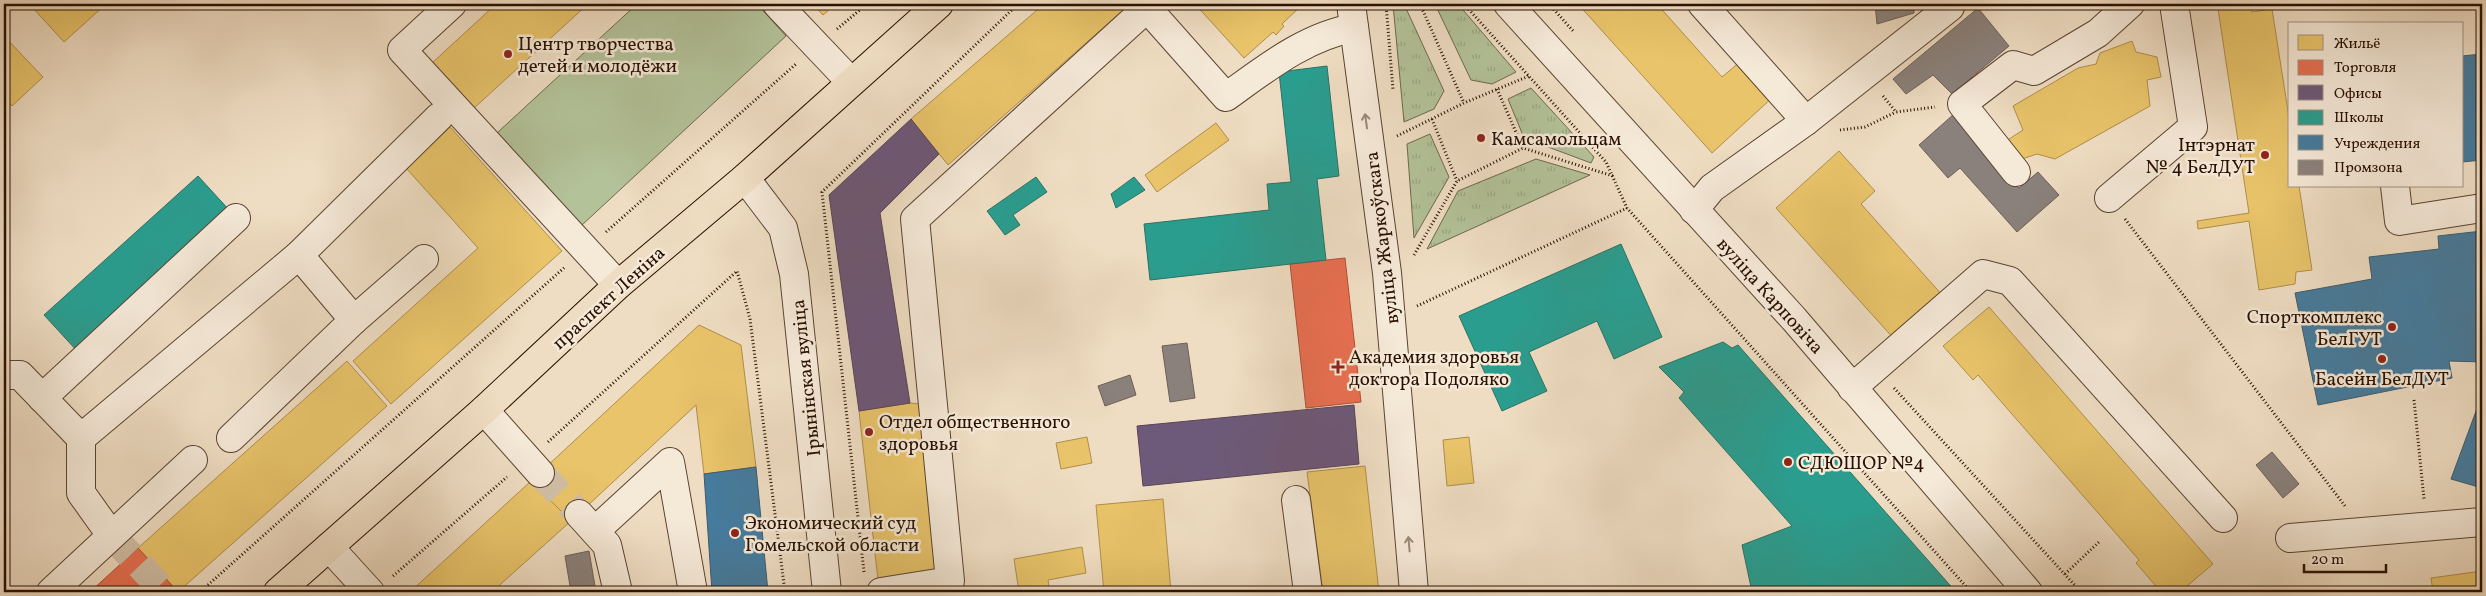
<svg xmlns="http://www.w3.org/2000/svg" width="2486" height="596" viewBox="0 0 2486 596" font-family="Vollkorn,serif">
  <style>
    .grass { fill: url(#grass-tufts); stroke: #6e694c }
    .park { fill: #b3c299; stroke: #6e694c }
    .homes { fill: #e9c46a; stroke: #af8e4a }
    .shops { fill: #e76f51; stroke: #ae5239 }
    .offices { fill: #6d597a; stroke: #594355 }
    .schools { fill: #2a9d8f; stroke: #2a7364 }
    .public { fill: #457b9d; stroke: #3d5b6e }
    .industry { fill: #8a817c; stroke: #6d5f57 }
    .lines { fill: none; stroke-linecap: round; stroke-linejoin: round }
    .minor-tunnel { stroke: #d1bea6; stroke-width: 28; stroke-dasharray: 28 14; stroke-linecap: butt }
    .minor-casing { stroke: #5a4331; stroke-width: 30 }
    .major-casing { stroke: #291000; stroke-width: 30 }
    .path { stroke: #291000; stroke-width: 3; stroke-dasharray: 1 2.5; stroke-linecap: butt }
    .minor { stroke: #f5e9d8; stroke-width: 28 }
    .major { stroke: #efddc3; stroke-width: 28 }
    .oneway { stroke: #998777 }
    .poi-dot { fill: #8f2418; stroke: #f5e9d8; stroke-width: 2 }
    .labels { text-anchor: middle; stroke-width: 5; stroke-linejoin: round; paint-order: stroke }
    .poi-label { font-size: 19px; fill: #291000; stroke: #f5e9d8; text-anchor: start }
    .street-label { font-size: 19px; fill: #291000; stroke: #f5e9d8 }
  </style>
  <defs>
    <pattern id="grass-tufts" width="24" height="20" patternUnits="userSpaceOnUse" patternTransform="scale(1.25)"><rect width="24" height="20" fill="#b3c299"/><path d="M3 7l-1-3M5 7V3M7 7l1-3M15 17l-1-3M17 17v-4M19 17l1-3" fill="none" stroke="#9aa682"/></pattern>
  </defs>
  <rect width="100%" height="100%" fill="#efddc3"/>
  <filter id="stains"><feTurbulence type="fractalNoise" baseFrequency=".004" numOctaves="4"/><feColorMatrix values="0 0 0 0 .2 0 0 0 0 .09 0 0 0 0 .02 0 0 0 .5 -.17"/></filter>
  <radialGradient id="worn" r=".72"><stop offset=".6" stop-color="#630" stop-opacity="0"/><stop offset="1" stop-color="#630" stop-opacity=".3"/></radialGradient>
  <!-- grass -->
  <g class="grass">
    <path d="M 1393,4 L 1404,4 L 1444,91 L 1434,109 L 1404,122 Z"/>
    <path d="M 1435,4 L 1458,4 L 1516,72 L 1492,84 L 1471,80 Z"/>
    <path d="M 1531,88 L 1594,157 L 1591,163 L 1524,138 L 1508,99 Z"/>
    <path d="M 1430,134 L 1449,177 L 1414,238 L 1407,144 Z"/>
    <path d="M 1536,159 L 1590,175 L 1427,249 L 1458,191 Z"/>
  </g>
  <!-- park -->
  <path class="park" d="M 637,4 L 757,4 L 786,36 L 582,225 L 497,133 Z"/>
  <!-- homes -->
  <g class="homes">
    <path d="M 36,4 L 106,4 L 64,42 L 32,7 Z"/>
    <path d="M 496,4 L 588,4 L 473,109 L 431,64 Z"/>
    <path d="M 813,4 L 836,4 L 823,15 Z"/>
    <path d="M 1044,4 L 1130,4 L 948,165 L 911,119 Z"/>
    <path d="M 1195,4 L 1303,4 L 1282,24 L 1284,26 L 1276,35 L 1273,32 L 1244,58 Z"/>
    <path d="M 1578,4 L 1657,4 L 1722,77 L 1741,61 L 1773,97 L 1712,153 Z"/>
    <path d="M 2251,4 L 2252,12 L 2272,9 L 2290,124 L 2290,186 L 2299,186 L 2312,270 L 2296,272 L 2295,284 L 2259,290 L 2249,221 L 2198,229 L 2197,221 L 2249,213 L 2218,9 Z"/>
    <path d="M 4,36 L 43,77 L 12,106 L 4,97 Z"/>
    <path d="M 2132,41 L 2136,52 L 2157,57 L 2161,77 L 2147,80 L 2150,106 L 2055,159 L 2037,154 L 2016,161 L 2003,143 L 2023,130 L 2013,106 L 2078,68 L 2096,64 L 2100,53 Z"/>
    <path d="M 1216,123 L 1229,140 L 1157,192 L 1145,175 Z"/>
    <path d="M 450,127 L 562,251 L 391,404 L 353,361 L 478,248 L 406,168 Z"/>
    <path d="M 1839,151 L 1875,191 L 1861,204 L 1943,296 L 1895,340 L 1776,208 Z"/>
    <path d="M 1989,307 L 2213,564 L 2180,592 L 2161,592 L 2136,563 L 2139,560 L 1978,375 L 1973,380 L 1943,346 Z"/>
    <path d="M 699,325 L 741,345 L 756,467 L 704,474 L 696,405 L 571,521 L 531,481 Z"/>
    <path d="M 347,361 L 387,406 L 178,592 L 138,548 Z"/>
    <path d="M 910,403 L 920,404 L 940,572 L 878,580 L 859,411 Z"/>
    <path d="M 1087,437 L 1092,463 L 1061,469 L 1056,443 Z"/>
    <path d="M 1469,437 L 1474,483 L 1447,486 L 1443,440 Z"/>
    <path d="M 1365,466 L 1379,592 L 1323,592 L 1307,472 Z"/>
    <path d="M 531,481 L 571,521 L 492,592 L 410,592 Z"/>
    <path d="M 1163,499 L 1171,592 L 1104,592 L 1096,505 Z"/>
    <path d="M 1082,547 L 1086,573 L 1048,580 L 1050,592 L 1019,592 L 1014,559 Z"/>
    <path d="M 2482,571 L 2482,592 L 2433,592 L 2431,578 Z"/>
  </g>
  <!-- shops -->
  <g class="shops">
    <path d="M 1345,258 L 1361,402 L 1306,408 L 1290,264 Z"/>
    <path d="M 138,548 L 178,592 L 90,592 Z"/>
  </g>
  <!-- offices -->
  <g class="offices">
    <path d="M 911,119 L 939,154 L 880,213 L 910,403 L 859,411 L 829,195 Z"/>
    <path d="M 1354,405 L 1359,464 L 1143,486 L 1137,426 Z"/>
  </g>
  <!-- schools -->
  <g class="schools">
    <path d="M 1327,66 L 1339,176 L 1317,179 L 1326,260 L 1150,280 L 1144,224 L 1269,210 L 1267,184 L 1291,182 L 1279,72 Z"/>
    <path d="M 198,176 L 231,212 L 78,352 L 44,315 Z"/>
    <path d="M 1036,177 L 1047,192 L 1013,215 L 1020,225 L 1005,235 L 987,211 Z"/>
    <path d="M 1134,177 L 1145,190 L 1116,208 L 1111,194 Z"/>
    <path d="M 1621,244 L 1662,337 L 1614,359 L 1597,321 L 1529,352 L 1547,391 L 1502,411 L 1459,316 Z"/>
    <path d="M 1723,342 L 1732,348 L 1738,345 L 1956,592 L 1752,592 L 1742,545 L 1792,526 L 1679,398 L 1684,392 L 1659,367 Z"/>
  </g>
  <!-- public -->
  <g class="public">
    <path d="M 2482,54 L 2482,160 L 2462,162 L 2462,56 Z"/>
    <path d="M 2482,231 L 2482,362 L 2449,361 L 2452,378 L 2318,405 L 2295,293 L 2372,279 L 2369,257 L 2439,249 L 2438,236 Z"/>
    <path d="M 2482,395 L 2482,488 L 2451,479 Z"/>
    <path d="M 756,467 L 768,592 L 712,592 L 704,474 Z"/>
  </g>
  <!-- industry -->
  <g class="industry">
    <path d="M 1875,4 L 1918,4 L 1914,4 L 1914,13 L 1877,24 Z"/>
    <path d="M 1978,8 L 2009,46 L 1952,94 L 1933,75 L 1906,94 L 1893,79 Z"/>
    <path d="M 1954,114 L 2019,188 L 2038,172 L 2059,195 L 2017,232 L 1960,168 L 1948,178 L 1919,145 Z"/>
    <path d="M 1187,343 L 1195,398 L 1170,402 L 1162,346 Z"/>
    <path d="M 1130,375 L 1136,395 L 1105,406 L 1098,386 Z"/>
    <path d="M 2272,452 L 2299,484 L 2283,498 L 2256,465 Z"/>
    <path d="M 589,551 L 596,592 L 571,592 L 565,556 Z"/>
  </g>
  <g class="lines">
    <!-- minor-tunnel -->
    <g class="minor-tunnel">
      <path d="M 540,473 L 579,514"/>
      <path d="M 111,535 L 165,592"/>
    </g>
    <!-- minor casing -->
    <g class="minor-casing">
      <g id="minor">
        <path d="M 452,4 L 402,50 L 618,285"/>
        <path d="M 777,4 L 851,82"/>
        <path d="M 1351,4 L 1387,273 L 1414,592"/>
        <path d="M 1508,4 L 1794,319 L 2028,592"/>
        <path d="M 1702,4 L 1806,121"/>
        <path d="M 2016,172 L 1962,104 L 2013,65 L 2034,71 L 2098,33 L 2130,4"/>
        <path d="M 745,178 L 783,228 L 794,274 L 827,592"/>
        <path d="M 2395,186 L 2399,221 L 2482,208"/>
        <path d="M 2109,198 L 2193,127 L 2174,4"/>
        <path d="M 1694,210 L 1712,188 L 1806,121 L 1950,7"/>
        <path d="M 299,255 L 354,320"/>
        <path d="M 4,375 L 20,375 L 81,438 L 81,493 L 111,535"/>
        <path d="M 1852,388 L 1983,274 L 2010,281 L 2223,518"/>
        <path d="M 42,398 L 236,218"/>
        <path d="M 484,410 L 540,473"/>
        <path d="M 81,438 L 299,255 L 439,117"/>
        <path d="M 231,438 L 354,320 L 424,259"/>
        <path d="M 1296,500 L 1308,592"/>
        <path d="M 579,514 L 607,545 L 618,592"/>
        <path d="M 595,531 L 670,462 L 693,592"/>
        <path d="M 2290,538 L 2482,522"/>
        <path d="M 329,547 L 370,592"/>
        <path d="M 51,592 L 193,460"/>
        <path d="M 881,592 L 950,581 L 915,219 L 1147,8 L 1226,97 C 1265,69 1306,36 1354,28"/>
      </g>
    </g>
    <!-- major casing -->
    <g class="major-casing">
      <path id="major" d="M 278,592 L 484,410 L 618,285 L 745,178 L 939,4"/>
    </g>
    <!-- path -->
    <g class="path">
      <path d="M 1386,4 L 1393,90"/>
      <path d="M 1420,4 L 1464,103"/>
      <path d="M 1464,4 L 1606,162 L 1627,208 L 1971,592"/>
      <path d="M 1549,4 L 1574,32"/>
      <path d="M 837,29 L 867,4"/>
      <path d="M 1497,89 L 1523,148 L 1613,176"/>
      <path d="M 1883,96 L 1896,112 L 1935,107"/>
      <path d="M 1432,119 L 1457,181"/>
      <path d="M 1840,130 L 1865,127 L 1896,112"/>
      <path d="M 1397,136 L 1464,103 L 1529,76"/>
      <path d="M 2125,219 L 2345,506"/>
      <path d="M 606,232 L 796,64"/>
      <path d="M 1414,255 L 1457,181 L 1523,148"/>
      <path d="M 1417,306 L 1627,208"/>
      <path d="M 1894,388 L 2081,592"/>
      <path d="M 2414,400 L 2424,499"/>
      <path d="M 548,442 L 737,271 L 750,319 L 785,592"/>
      <path d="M 864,572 L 822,192 L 1018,4"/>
      <path d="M 2065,574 L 2100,541"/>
      <path d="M 393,576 L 507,477"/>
      <path d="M 200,592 L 565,267"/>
    </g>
    <!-- minor -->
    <use href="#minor" class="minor"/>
    <!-- major -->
    <use href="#major" class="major"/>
  </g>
  <!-- one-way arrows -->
  <defs><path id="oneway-shaft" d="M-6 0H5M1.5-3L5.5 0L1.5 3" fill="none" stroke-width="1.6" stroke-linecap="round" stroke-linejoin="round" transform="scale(1.25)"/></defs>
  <g class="oneway">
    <use href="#oneway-shaft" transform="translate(1366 121) rotate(-98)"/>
    <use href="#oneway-shaft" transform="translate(1409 544) rotate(-95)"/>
  </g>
  <!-- markers -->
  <g class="poi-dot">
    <circle cx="508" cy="54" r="5"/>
    <circle cx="1481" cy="138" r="5"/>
    <circle cx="2265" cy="155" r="5"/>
    <circle cx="2392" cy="327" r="5"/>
    <circle cx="2382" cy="359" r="5"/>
    <path d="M1335.5 359.5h5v5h5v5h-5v5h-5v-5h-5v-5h5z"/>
    <circle cx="869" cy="432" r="5"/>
    <circle cx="1788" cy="462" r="5"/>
    <circle cx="735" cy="533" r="5"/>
  </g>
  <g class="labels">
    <!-- poi labels -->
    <g class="poi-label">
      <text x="518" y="50">Центр творчества<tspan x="518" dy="22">детей и молодёжи</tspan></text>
      <text x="1491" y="145">Камсамольцам</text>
      <text x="2255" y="151" text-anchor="end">Інтэрнат<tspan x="2255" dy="22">№ 4 БелДУТ</tspan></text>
      <text x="2382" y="323" text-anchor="end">Спорткомплекс<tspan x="2382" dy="22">БелГУТ</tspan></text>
      <text x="1349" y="363">Академия здоровья<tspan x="1349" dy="22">доктора Подоляко</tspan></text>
      <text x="2382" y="385" text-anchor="middle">Басейн БелДУТ</text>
      <text x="879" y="428">Отдел общественного<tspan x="879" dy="22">здоровья</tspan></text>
      <text x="1798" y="469">СДЮШОР №4</text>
      <text x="745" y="529">Экономический суд<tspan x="745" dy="22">Гомельской области</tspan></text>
    </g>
    <!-- street labels -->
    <g class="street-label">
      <text transform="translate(1381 238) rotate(-97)" y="7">вуліца Жаркоўскага</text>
      <text transform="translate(1771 295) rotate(48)" y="7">вуліца Карповіча</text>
      <text transform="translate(608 297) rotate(-42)" y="7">праспект Леніна</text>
      <text transform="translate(805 378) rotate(-96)" y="7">Ірынінская вуліца</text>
    </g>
  </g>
  <!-- margin -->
  <rect width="2486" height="596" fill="none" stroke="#efddc3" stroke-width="20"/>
  <rect x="5" y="5" width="2476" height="586" fill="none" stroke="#291000" stroke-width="2.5"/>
  <rect x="10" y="10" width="2466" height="576" fill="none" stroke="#291000"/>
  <!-- legend -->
  <rect x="2288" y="22" width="175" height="165" fill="#f5e9d8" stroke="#a39282"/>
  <rect x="2298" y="35" width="25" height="15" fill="#e9c46a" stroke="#a39282"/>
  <text x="2334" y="48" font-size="15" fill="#291000">Жильё</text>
  <rect x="2298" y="60" width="25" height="15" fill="#e76f51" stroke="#a39282"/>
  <text x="2334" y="72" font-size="15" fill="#291000">Торговля</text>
  <rect x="2298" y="85" width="25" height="15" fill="#6d597a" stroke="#a39282"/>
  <text x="2334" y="98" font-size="15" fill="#291000">Офисы</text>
  <rect x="2298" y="110" width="25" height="15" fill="#2a9d8f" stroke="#a39282"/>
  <text x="2334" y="122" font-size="15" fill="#291000">Школы</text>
  <rect x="2298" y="135" width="25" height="15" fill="#457b9d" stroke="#a39282"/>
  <text x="2334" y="148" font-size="15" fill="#291000">Учреждения</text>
  <rect x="2298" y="160" width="25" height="15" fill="#8a817c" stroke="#a39282"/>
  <text x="2334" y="172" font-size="15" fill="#291000">Промзона</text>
  <!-- scale -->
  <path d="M2304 564v8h82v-8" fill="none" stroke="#291000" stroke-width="2.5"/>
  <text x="2311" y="564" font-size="15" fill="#291000" stroke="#f5e9d8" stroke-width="4" paint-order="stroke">20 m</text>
  <rect width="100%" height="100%" filter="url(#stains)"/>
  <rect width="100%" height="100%" fill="url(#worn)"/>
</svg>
